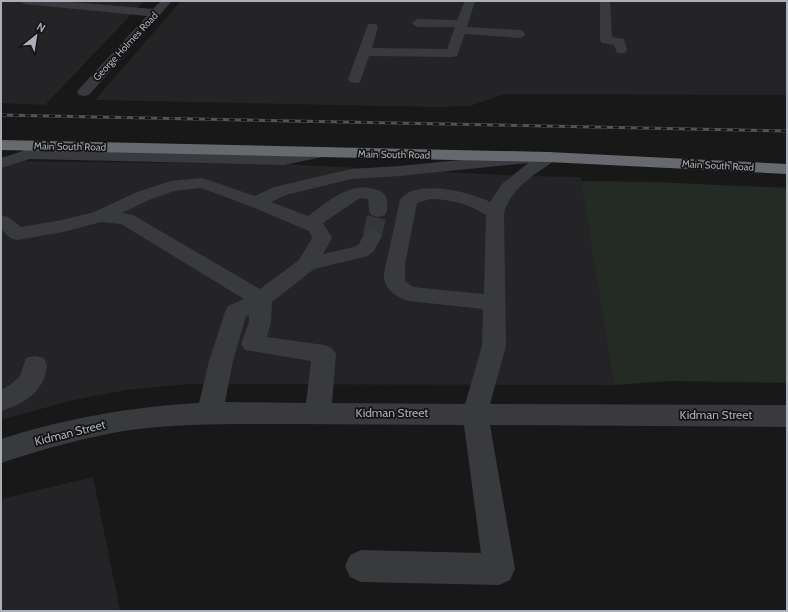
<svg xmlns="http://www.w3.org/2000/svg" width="788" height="612" viewBox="0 0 788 612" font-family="Cabin,sans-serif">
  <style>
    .built { fill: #242426 }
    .green { fill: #242b25 }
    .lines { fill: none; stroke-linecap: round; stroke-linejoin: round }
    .minor-tunnel { stroke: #353639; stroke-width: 19; stroke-dasharray: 19 10; stroke-linecap: butt }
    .minor { fill: #393a3e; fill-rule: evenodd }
    .highway { fill: #66696e; fill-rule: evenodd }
    .rail-casing { stroke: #525459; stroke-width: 3 }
    .rail { stroke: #131314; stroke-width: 2; stroke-dasharray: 6; stroke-linecap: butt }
    .labels { text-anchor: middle; stroke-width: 3.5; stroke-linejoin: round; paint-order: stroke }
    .far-street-label { font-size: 10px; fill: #abb0b8; stroke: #131314 }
    .street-label { font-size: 12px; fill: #abb0b8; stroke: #131314 }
  </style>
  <rect width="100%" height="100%" fill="#181819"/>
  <!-- built -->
  <g class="built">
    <path d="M 1,1 L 144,1 L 45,105 L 1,103 Z"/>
    <path d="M 181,1 L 787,1 L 787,95 L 504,94 L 470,106 L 436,107 L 95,100 Z"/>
    <path d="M 1,161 L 279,164 L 523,176 L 581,177 L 614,385 L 187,384 L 126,390 L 73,400 L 1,420 Z"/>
    <path d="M 93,477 L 120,611 L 1,611 L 1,499 Z"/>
  </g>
  <!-- green -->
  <path class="green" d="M 581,181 L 654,182 L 787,188 L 787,383 L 670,381 L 614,385 Z"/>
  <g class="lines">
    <!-- minor-tunnel -->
    <path class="minor-tunnel" d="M 372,236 L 378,211"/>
    <!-- minor -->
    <g class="minor">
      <path d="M 19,1 L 61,1 L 153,9 L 161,1 L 172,1 L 89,95 L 84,96 L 79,95 L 77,92 L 79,89 L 147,16 L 24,4 Z"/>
      <path d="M 465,1 L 475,1 L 467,27 L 519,30 L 523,31 L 525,34 L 523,37 L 519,38 L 465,34 L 458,53 L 457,56 L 452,57 L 369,56 L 360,82 L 355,83 L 350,82 L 348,79 L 368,24 L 376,24 L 378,27 L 372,48 L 447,49 L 455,27 L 418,27 L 414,25 L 412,23 L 414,21 L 418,19 L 457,20 Z"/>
      <path d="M 600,1 L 610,1 L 612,37 L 624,39 L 627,50 L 625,53 L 617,53 L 614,45 L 602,43 L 600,40 Z"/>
      <path d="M 326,147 L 332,149 L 334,152 L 332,155 L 284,165 L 30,159 L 1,168 L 1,158 L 29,149 L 284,155 Z"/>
      <path d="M 548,152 L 554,153 L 556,157 L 554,161 C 534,175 511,188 504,213 L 506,346 L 490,404 L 787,405 L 787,427 L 490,425 L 515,569 L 510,580 L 499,585 L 361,582 L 350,577 L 345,566 L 350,555 L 361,550 L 481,553 L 464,425 C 405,425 346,424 288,424 C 235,424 182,423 130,430 C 86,437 43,449 1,463 L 1,439 C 67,418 130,407 199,403 L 209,361 L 225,312 L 228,306 L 244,299 L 121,224 L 101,222 L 63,232 L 17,240 L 10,238 L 1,229 L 1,215 L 8,217 L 21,227 L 62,220 L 94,212 L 137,192 L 171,181 L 202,178 L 255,196 L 274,187 L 351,169 L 400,166 L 530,153 L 536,154 L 537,157 ZM 528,163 L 502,184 L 490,202 C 470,192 415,178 400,200 L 384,273 C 383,289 395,297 409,301 L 483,309 L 482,346 L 465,404 L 332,403 L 336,354 L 332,348 L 324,345 L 267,337 L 271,322 L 272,302 L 314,269 L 368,256 L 374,251 L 382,236 L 379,232 L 372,230 L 365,232 L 359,244 L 354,247 L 323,254 L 332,238 L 323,223 L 360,198 L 368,199 L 369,211 L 371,215 L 378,217 L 385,215 C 388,210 388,203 386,197 C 384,192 378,190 374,189 C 348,182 327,203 308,216 L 271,202 L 286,195 L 351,179 L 400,176 ZM 201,188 L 250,206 L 309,231 L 312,238 L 299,260 L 260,289 L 133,215 L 122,213 L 149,200 L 174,191 ZM 430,199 C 451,199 468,204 486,215 L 484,294 L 413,287 L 405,281 L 405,264 L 417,203 ZM 249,315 L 249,322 L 241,344 L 245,350 L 311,361 L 306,403 L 225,402 L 233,361 L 246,316 Z"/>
      <path d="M 35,356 L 44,358 L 47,365 C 45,391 24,404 1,411 L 1,390 L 10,385 L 20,376 L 26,358 Z"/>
    </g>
    <!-- highway -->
    <path class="highway" d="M 1,140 L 548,152 L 787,164 L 787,174 L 548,162 L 1,150 Z"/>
    <!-- rail casing -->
    <g class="rail-casing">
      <path id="rail" d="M 1,115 L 787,131"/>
    </g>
    <!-- rail -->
    <use href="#rail" class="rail"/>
  </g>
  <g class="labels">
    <!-- far-street labels -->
    <g class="far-street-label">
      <text transform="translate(125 46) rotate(-47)" y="4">George Holmes Road</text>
      <text transform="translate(70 146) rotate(1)" y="4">Main South Road</text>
      <text transform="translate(394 154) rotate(1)" y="4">Main South Road</text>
      <text transform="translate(718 165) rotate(3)" y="4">Main South Road</text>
    </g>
    <!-- street labels -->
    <g class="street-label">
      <text x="392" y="417">Kidman Street</text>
      <text x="716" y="419">Kidman Street</text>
      <text transform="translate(70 433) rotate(-14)" y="4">Kidman Street</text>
    </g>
  </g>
  <!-- border -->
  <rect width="788" height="612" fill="none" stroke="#abb0b8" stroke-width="4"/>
  <!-- north arrow -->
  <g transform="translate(36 36) rotate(30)" stroke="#131314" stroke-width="3" paint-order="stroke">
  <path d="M0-3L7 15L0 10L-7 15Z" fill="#abb0b8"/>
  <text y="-6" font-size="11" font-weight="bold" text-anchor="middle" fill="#abb0b8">N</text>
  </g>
</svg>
